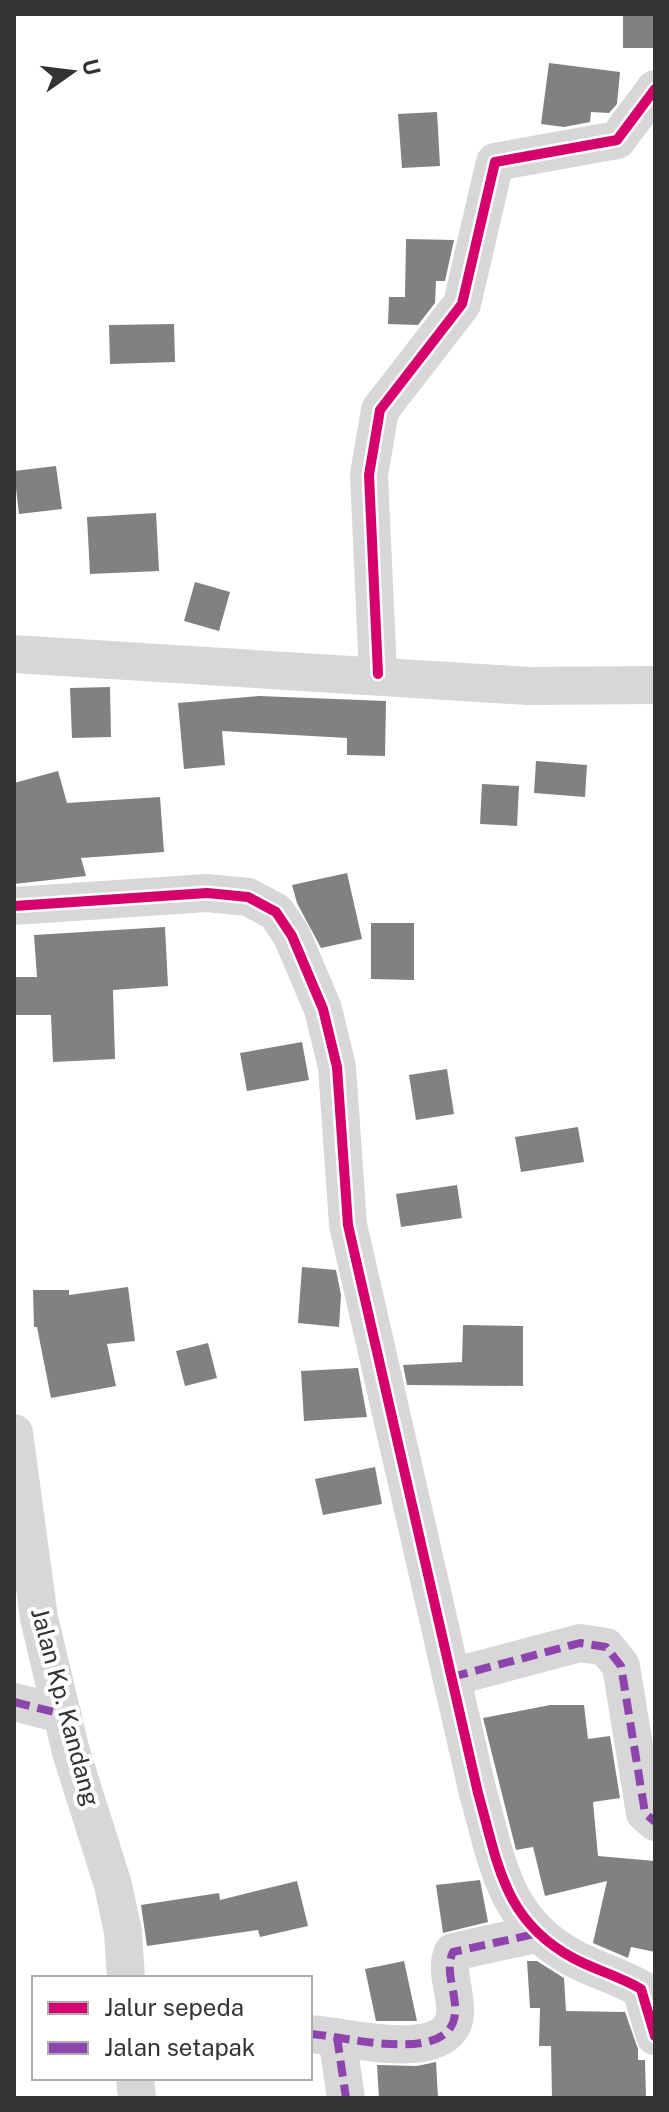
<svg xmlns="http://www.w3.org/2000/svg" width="669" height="2112" viewBox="0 0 669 2112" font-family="'Public Sans',sans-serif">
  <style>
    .building { fill: #818181 }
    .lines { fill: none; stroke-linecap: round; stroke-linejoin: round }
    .minor { stroke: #d7d7d7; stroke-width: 38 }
    .quiet { stroke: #8e44ad; stroke-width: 8; stroke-dasharray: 16 8; stroke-linecap: butt }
    .cycleway-casing { stroke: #fff; stroke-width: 15 }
    .cycleway { stroke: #d6006c; stroke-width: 10 }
    .labels { text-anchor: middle; stroke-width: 8; stroke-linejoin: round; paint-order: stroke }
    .street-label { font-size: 24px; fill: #333; stroke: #fff }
  </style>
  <rect width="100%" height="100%" fill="#fff"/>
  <!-- building -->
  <g class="building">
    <rect x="623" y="14" width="32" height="34"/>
    <path d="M 549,63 L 620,72 L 617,104 L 609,113 L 591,112 L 590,122 L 564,127 L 541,124 Z"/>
    <path d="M 437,112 L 440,166 L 402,168 L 398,114 Z"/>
    <path d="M 406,239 L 454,240 L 445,281 L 436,281 L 435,303 L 418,325 L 388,324 L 389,297 L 405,297 Z"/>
    <path d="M 174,324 L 175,362 L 110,364 L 109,325 Z"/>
    <path d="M 56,466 L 62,509 L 19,514 L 14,471 Z"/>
    <path d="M 156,513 L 159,571 L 90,574 L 87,517 Z"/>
    <path d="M 195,582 L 230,592 L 219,631 L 184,621 Z"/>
    <path d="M 110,687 L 111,737 L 72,738 L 70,688 Z"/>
    <path d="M 259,696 L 386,701 L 385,756 L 347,755 L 347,738 L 222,731 L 225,765 L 184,769 L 178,703 Z"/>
    <path d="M 536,761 L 587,765 L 585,797 L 534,793 Z"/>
    <path d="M 58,771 L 67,803 L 160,797 L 164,852 L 81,858 L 86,876 L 14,884 L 14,783 Z"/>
    <path d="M 482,784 L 519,786 L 517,826 L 480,824 Z"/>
    <path d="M 347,873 L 362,939 L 321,948 L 297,903 L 292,885 Z"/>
    <path d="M 371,923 L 414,923 L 414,980 L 371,979 Z"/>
    <path d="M 165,927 L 168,986 L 113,990 L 115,1059 L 53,1062 L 51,1015 L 14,1015 L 14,977 L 37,977 L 34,935 Z"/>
    <path d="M 302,1042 L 309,1080 L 247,1091 L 240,1053 Z"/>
    <path d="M 447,1069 L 454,1114 L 416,1120 L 409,1075 Z"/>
    <path d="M 578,1127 L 584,1162 L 521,1172 L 515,1137 Z"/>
    <path d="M 457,1185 L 462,1218 L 401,1227 L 396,1194 Z"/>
    <path d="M 302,1267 L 336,1270 L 341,1295 L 339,1327 L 298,1323 Z"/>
    <path d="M 128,1287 L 135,1341 L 107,1344 L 116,1386 L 51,1398 L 37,1327 L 34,1327 L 33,1290 L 69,1290 L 69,1295 Z"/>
    <path d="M 463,1325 L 523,1326 L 523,1386 L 407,1385 L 403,1365 L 462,1362 Z"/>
    <path d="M 208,1343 L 217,1378 L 185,1386 L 176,1351 Z"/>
    <path d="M 358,1368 L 367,1417 L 304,1421 L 301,1371 Z"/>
    <path d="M 375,1467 L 382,1504 L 323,1515 L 315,1479 Z"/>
    <path d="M 550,1705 L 584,1705 L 588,1739 L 610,1736 L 620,1798 L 593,1802 L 598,1856 L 655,1861 L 655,1952 L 631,1947 L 628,1958 L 593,1943 L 607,1881 L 545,1896 L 533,1847 L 516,1850 L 483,1718 Z"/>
    <path d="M 480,1880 L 488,1922 L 443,1933 L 436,1885 Z"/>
    <path d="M 297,1881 L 308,1926 L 260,1937 L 258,1930 L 147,1946 L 141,1905 L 219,1893 L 220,1900 Z"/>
    <path d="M 404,1961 L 417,2021 L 376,2021 L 365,1969 Z"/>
    <path d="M 527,1961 L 537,1961 L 564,1978 L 566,2011 L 625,2012 L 638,2049 L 638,2060 L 645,2060 L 646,2098 L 552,2098 L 551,2046 L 539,2046 L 540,2008 L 530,2008 Z"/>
    <path d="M 436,2062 L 438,2098 L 379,2098 L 377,2065 L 417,2066 Z"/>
  </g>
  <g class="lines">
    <!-- minor -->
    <g class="minor">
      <path d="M 14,654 L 528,686 L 655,685"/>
      <path d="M 378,674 L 369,475 L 380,410 L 462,304 L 495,162 L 617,140 L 655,89"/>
      <path d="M 14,906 L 207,893 L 248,897 L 276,912 L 292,936 L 323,1009 L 337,1067 L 348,1225 L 478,1793 C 498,1863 503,1920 573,1958 C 595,1970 619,1976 641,1989 L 655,2036"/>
      <path d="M 14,1433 L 39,1618 L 71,1752 L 113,1885 L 123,1932 L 126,1978"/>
      <path d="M 452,1677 L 580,1643 L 606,1647 L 621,1666 L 645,1813 L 655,1822"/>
      <path d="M 14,1702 L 62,1714"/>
      <path d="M 310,2034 C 345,2036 450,2066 455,2014 C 457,1994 444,1970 453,1952 L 535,1934"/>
      <path d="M 337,2037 L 346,2098"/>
      <path d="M 135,2078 L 137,2098"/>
    </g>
    <!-- quiet -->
    <g class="quiet">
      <path d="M 452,1677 L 580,1643 L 606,1647 L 621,1666 L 645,1813 L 655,1822"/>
      <path d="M 14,1702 L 62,1714"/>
      <path d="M 310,2034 C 345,2036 450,2066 455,2014 C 457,1994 444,1970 453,1952 L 535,1934"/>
      <path d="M 337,2037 L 346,2098"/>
    </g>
    <!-- cycleway casing -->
    <g class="cycleway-casing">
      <g id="cycleway">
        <path d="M 378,674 L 369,475 L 380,410 L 462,304 L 495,162 L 617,140 L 655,89"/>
        <path d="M 14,906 L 207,893 L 248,897 L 276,912 L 292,936 L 323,1009 L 337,1067 L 348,1225 L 478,1793 C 498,1863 503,1920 573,1958 C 595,1970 619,1976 641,1989 L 655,2036"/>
      </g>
    </g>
    <!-- cycleway -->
    <use href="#cycleway" class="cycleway"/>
  </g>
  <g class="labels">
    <!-- street labels -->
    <g class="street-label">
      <text transform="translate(65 1707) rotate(75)" y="8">Jalan Kp. Kandang</text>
    </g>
  </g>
  <!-- border -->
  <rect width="669" height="2112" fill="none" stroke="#333333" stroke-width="32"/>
  <!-- legend -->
  <rect x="32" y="1976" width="280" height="104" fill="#ffffff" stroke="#adadad" stroke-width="2"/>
  <rect x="48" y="2002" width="40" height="12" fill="#d6006c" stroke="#adadad" stroke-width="2"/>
  <text x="104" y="2016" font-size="24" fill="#333333">Jalur sepeda</text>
  <rect x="48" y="2042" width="40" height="12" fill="#8e44ad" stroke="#adadad" stroke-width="2"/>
  <text x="104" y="2056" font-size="24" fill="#333333">Jalan setapak</text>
  <!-- north arrow -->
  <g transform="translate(72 72) rotate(76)" stroke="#ffffff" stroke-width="6" paint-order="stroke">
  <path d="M0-6L14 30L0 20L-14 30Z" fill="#333333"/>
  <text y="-12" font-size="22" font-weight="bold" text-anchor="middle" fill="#333333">U</text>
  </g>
</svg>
